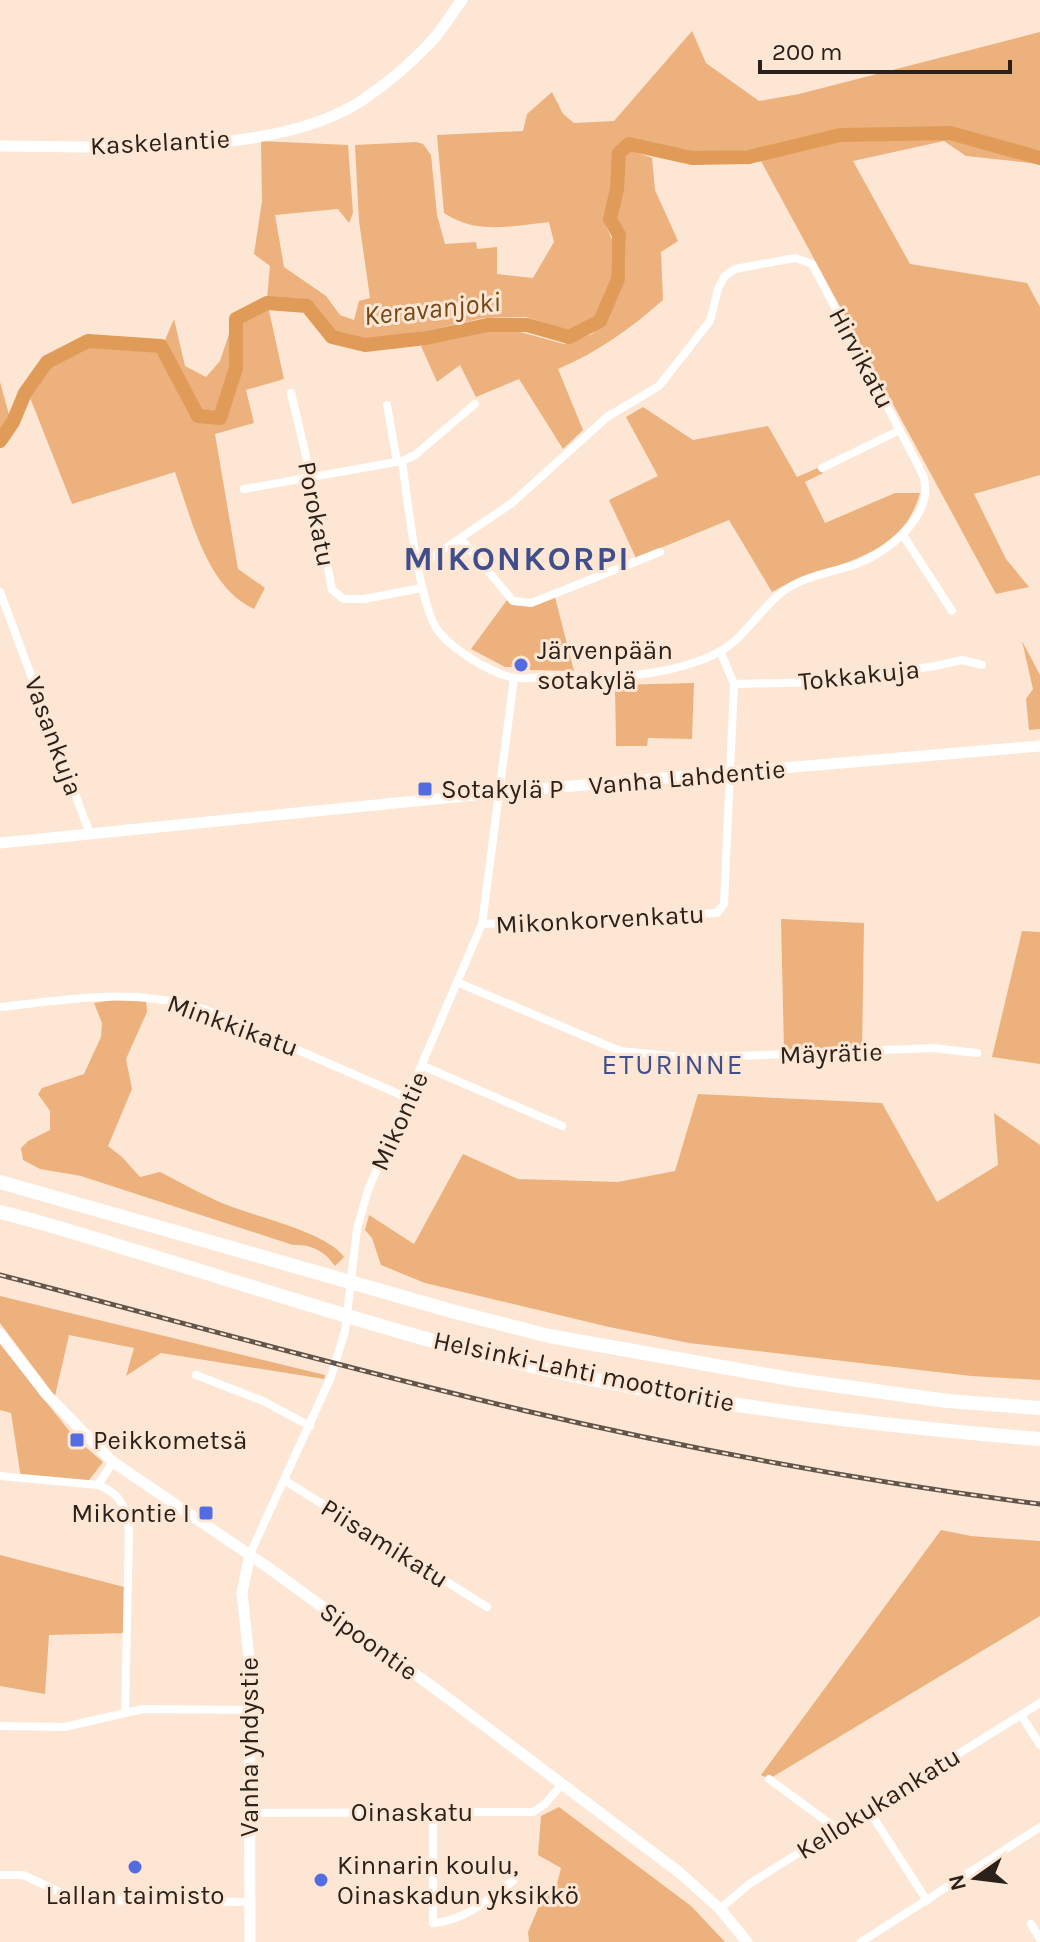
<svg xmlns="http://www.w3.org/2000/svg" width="1040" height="1942" viewBox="0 0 1040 1942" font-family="Karla,sans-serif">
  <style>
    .green { fill: #ecb17c }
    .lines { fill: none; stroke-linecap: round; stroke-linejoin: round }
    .river { stroke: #e09b58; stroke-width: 14 }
    .street { stroke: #fff; stroke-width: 8 }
    .secondary { stroke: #fff; stroke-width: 11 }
    .highway { stroke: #fff; stroke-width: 14 }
    .rail-casing { stroke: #62564c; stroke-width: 5 }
    .rail { stroke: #fde7d4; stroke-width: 2; stroke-dasharray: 6; stroke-linecap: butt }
    .poi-dot { fill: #536ce1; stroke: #fde7d4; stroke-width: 3 }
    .labels { text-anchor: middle; stroke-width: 6; stroke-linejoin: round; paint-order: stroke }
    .street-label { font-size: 26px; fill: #29211a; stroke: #fde7d4 }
    .poi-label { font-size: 26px; fill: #29211a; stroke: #fde7d4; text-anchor: start }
    .water-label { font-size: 28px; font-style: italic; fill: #764816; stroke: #fde7d4 }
    .neighbourhood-label { font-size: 28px; letter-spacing: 2px; fill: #404f8b; stroke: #fde7d4 }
    .district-label { font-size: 34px; font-weight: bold; letter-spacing: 2px; fill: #404f8b; stroke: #fde7d4 }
  </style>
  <rect width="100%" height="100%" fill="#fde7d4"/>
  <!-- green -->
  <g class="green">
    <path d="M 692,31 L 706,63 L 759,101 L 799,94 L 1040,32 L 1040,164 L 966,156 L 944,141 L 853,161 L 910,264 L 1027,283 L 1040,307 L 1040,475 L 974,494 L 1006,559 L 1029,587 L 996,594 L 755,150 L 693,152 L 629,139 L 614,152 L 610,195 L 604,221 L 612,240 L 611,278 L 595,316 L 569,331 L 526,317 L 483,318 L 426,331 L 366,339 L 334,334 L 307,301 L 267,298 L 270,266 L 254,254 L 262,201 L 261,141 L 348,145 L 353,213 L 349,223 L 338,209 L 275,215 L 284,267 L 326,296 L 340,315 L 354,320 L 359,301 L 370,298 L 359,221 L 355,145 L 416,142 L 423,144 L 431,155 L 437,215 L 445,244 L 476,242 L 477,249 L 497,247 L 497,274 L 533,278 L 554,242 L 549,222 C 512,226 476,235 444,213 L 437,135 L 523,131 L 527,114 L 552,92 L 563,114 L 574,123 L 614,121 Z"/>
    <path d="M 630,150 L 652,158 L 655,190 L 678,241 L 661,252 L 663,300 C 630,329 598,352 558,369 L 583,430 L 563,449 L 519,379 L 476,397 L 460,365 L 437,382 L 421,346 L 488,327 L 520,332 L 564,344 L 592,334 L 606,322 L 625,279 L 626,235 L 617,217 L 625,158 Z"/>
    <path d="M 268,306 L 284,379 L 246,390 L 254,423 L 215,434 L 238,569 L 265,588 L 254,609 C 206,587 191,517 175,472 L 72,504 L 29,395 L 48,365 L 89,343 L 159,348 L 196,419 L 222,420 L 238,369 L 239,320 Z"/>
    <path d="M 174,319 L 185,366 L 206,377 L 220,361 L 234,319 L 234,369 L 218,416 L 199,414 L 163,345 Z"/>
    <path d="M 0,382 L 11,422 L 0,438 Z"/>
    <path d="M 643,407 L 693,440 L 768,426 L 797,477 L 820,467 L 823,473 L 805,482 L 825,523 L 895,493 L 920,493 C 901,563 826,562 772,592 L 729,520 L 636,558 L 609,500 L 658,476 L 626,417 Z"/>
    <path d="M 555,597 L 574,671 L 530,670 L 524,660 L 518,660 L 515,667 L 505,667 L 471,649 L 507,600 L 513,605 Z"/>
    <path d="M 1022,641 L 1040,675 L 1040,729 L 1029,730 L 1026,699 L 1033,689 Z"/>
    <path d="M 694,683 L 692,739 L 648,738 L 647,746 L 616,746 L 615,685 Z"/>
    <path d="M 781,919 L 864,923 L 862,1048 L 784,1050 Z"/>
    <path d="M 1022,931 L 1040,932 L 1040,1064 L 992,1057 Z"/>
    <path d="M 113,1000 L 146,1001 L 147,1012 L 126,1059 L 132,1089 L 108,1146 L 122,1157 L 140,1177 L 160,1172 C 182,1183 204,1196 227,1205 C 256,1217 326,1232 344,1257 L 335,1266 C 325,1251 311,1244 293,1245 L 81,1176 L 40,1169 L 23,1160 L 21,1148 L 28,1141 L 50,1130 L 50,1111 L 38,1094 L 42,1088 L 84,1074 L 101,1037 L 102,1023 L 94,1003 Z"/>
    <path d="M 698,1094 L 882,1103 L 937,1202 L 998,1165 L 994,1113 L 1040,1145 L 1040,1380 L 971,1376 L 689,1343 L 609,1327 L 425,1283 L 381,1265 L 372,1238 L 365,1230 L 369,1215 L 414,1244 L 463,1154 L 518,1179 L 618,1182 L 675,1171 Z"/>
    <path d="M 0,1296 L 325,1375 L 324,1379 L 161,1353 L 126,1376 L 134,1348 L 69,1335 L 55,1396 L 0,1323 Z"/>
    <path d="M 0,1344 L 75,1438 L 103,1462 L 86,1484 L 21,1478 L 11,1413 L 0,1410 Z"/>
    <path d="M 941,1530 L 971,1536 L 1040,1541 L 1040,1616 L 769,1779 L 761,1775 Z"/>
    <path d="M 0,1555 L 128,1588 L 127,1633 L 49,1635 L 45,1694 L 0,1686 Z"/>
    <path d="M 559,1807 L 691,1906 L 725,1942 L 529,1942 L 528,1932 L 539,1906 L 556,1888 L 561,1868 L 538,1855 L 541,1816 Z"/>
  </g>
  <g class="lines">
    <!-- river -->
    <path class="river" d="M 0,441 L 13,422 L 25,393 L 47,362 L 88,341 L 161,346 L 198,416 L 220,418 L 236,368 L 236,319 L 267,303 L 307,306 L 332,337 L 365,345 L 426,338 L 487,325 L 527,325 L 569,337 L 600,321 L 618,279 L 619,235 L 610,219 L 617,189 L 619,153 L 629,144 L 692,158 L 749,157 L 840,135 L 950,133 L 1040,158"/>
    <!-- street -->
    <g class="street">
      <path d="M 291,393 L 311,477 L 332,590 L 344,599 L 364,599 L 422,588"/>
      <path d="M 387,405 L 397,462"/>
      <path d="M 402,461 C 407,496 419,609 439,632 C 453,650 488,671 510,677 C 521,680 535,677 546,677 C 603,678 667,679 719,652 C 750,635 764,599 795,584 C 815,574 838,571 859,563 C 888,551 929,519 925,484 C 925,479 921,472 919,467 L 812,264 L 795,258 L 735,269 L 724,277 L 718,289 L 710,321 L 659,386 L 607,417 L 512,503 L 419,566"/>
      <path d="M 822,468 L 900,430"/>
      <path d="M 244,489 L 402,461 L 415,455 L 475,404"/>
      <path d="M 903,535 L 952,611"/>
      <path d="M 461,539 L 513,601 L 531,603 L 660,552"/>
      <path d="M 0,592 L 90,834"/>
      <path d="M 734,684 L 826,682 L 935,666 L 962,660 L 982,665"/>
      <path d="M 482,924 L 717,913 L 724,904 L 734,684 L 720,651"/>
      <path d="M 459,983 L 620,1051 L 691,1058 L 932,1048 L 977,1053"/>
      <path d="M 0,1007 C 74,999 131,987 204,1009 L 408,1098"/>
      <path d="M 423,1066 L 562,1126"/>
      <path d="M 196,1375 L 263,1401 L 310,1426"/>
      <path d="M 0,1476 L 98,1485 L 113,1462"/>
      <path d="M 284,1480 L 487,1607"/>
      <path d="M 98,1485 C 122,1494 126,1508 129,1532 L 125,1713"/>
      <path d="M 250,1554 L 331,1377 L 345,1331 L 357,1229 L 368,1190 L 482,924 L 514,678"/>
      <path d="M 1021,1715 L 1040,1745"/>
      <path d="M 0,1726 L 64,1727 L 143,1709 L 249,1710"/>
      <path d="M 769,1779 L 837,1829"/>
      <path d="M 868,1809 L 927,1901"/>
      <path d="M 433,1812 L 433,1923 C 464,1921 489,1899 513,1881"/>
      <path d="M 250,1813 L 533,1812 L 545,1804 L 562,1784"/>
      <path d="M 0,1875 L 23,1875 L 77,1900 L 249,1902"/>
      <path d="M 720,1909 L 749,1884 L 1040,1703"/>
      <path d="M 1031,1924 L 1040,1939"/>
      <path d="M 861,1942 L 1040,1827"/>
    </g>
    <!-- secondary -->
    <g class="secondary">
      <path d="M 0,146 C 104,146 276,159 364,99 C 386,84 411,63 429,44 C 442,31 451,14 462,0"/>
      <path d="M 0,843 L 514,791 L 1040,746"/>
      <path d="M 0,1334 L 46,1394 L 113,1462 L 266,1566 L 441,1693 L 680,1873 L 720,1909 L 747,1942"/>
      <path d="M 250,1942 L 249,1658 L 242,1593 L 250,1554"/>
    </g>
    <!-- highway -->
    <g class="highway">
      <path d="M 0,1182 L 455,1312 L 549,1336 L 790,1379 L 947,1401 L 1040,1408"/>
      <path d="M 0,1212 C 43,1222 86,1236 128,1249 C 235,1281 341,1316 448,1345 C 640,1397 842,1423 1040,1439"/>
    </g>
    <!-- rail casing -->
    <g class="rail-casing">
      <path id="rail" d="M 0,1275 C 174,1320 347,1369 522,1410 C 693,1450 866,1482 1040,1504"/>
    </g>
    <!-- rail -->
    <use href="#rail" class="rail"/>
  </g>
  <!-- markers -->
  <g class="poi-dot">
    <circle cx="521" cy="665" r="8"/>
    <rect x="417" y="781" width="16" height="16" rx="4"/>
    <rect x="69" y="1432" width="16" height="16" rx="4"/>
    <rect x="198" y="1505" width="16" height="16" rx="4"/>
    <circle cx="135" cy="1867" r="8"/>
    <circle cx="321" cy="1880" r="8"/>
  </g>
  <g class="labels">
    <!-- street labels -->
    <g class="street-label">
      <text transform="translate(160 142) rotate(-3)" y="9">Kaskelantie</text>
      <text transform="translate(862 358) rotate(62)" y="9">Hirvikatu</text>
      <text transform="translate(317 514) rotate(79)" y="9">Porokatu</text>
      <text transform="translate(859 675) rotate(-6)" y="9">Tokkakuja</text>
      <text transform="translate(54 736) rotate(70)" y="9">Vasankuja</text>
      <text transform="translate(687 777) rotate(-5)" y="9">Vanha Lahdentie</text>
      <text transform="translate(600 919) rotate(-3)" y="9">Mikonkorvenkatu</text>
      <text transform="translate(233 1025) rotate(20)" y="9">Minkkikatu</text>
      <text transform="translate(831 1053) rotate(-2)" y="9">Mäyrätie</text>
      <text transform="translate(399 1121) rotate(-66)" y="9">Mikontie</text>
      <text transform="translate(584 1371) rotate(12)" y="9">Helsinki-Lahti moottoritie</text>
      <text transform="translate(385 1543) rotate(32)" y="9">Piisamikatu</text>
      <text transform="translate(369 1641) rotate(36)" y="9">Sipoontie</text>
      <text transform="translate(249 1747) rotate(-90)" y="9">Vanha yhdystie</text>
      <text transform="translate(878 1803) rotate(-32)" y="9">Kellokukankatu</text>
      <text x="412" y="1821">Oinaskatu</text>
    </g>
    <!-- poi labels -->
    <g class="poi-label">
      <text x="537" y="659">Järvenpään<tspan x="537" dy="30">sotakylä</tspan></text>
      <text x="441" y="798">Sotakylä P</text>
      <text x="93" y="1449">Peikkometsä</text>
      <text x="190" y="1522" text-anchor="end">Mikontie I</text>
      <text x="337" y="1874">Kinnarin koulu,<tspan x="337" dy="30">Oinaskadun yksikkö</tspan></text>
      <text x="135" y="1904" text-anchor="middle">Lallan taimisto</text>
    </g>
    <!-- water labels -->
    <g class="water-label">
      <text transform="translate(432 308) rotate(-6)" y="10">Keravanjoki</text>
    </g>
    <!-- neighbourhood labels -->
    <g class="neighbourhood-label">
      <text x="673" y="1074">ETURINNE</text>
    </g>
    <!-- district labels -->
    <g class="district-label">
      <text x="517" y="570">MIKONKORPI</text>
    </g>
  </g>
  <!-- north arrow -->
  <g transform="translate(976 1878) rotate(256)" stroke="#fde7d4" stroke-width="6" paint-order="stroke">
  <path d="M0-6L14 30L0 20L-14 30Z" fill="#29211a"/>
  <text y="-12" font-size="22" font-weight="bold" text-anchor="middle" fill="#29211a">N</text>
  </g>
  <!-- scale -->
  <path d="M760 60v12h250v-12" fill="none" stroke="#29211a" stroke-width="4"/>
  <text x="772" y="60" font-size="24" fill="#29211a" stroke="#fde7d4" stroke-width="6" paint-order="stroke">200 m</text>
</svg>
